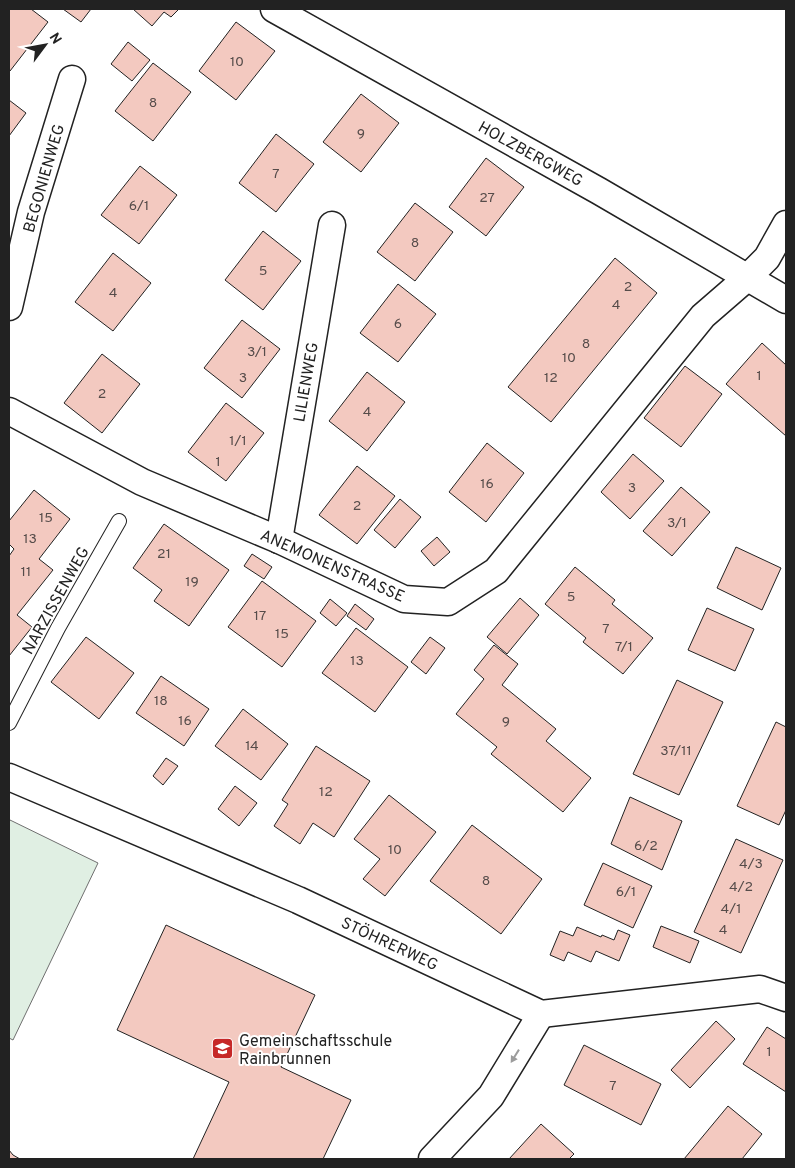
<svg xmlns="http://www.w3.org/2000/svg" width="795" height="1168" viewBox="0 0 795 1168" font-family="Overpass,sans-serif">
  <rect width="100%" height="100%" fill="#fff"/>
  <path fill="#e0efe3" stroke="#6f6f6f" d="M 10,820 L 98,863 L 13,1040 L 9,1038 L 9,823 Z"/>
  <g fill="#f3c9c0" stroke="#222">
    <path d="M 9,9 L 31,9 L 48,22 L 10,71 L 9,70 Z"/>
    <path d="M 63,9 L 91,9 L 81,22 Z"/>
    <path d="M 133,9 L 179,9 L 171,17 L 164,12 L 152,26 Z"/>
    <path d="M 236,22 L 275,51 L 236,100 L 199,71 Z"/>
    <path d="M 128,42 L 150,60 L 132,81 L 111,64 Z"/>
    <path d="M 153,63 L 191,92 L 153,141 L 115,111 Z"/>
    <path d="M 361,94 L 399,123 L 361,172 L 323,142 Z"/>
    <path d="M 9,100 L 26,113 L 9,136 Z"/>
    <path d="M 276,134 L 314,164 L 276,212 L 239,183 Z"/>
    <path d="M 486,158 L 524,187 L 486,236 L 449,207 Z"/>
    <path d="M 140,166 L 177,195 L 139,244 L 101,215 Z"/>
    <path d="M 415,203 L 453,232 L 415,281 L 377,252 Z"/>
    <path d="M 263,231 L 301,261 L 263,310 L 225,280 Z"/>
    <path d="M 113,253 L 151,283 L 113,331 L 75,302 Z"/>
    <path d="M 615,258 L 657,293 L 551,422 L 508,387 Z"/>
    <path d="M 398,284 L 436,314 L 398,362 L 360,333 Z"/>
    <path d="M 242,320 L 280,349 L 242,398 L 204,368 Z"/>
    <path d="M 762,343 L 786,365 L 786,436 L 726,384 Z"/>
    <path d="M 102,354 L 140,384 L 102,433 L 64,403 Z"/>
    <path d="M 685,366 L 722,394 L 681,447 L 644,418 Z"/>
    <path d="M 367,372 L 405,402 L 367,451 L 329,421 Z"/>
    <path d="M 226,403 L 264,433 L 226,481 L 188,452 Z"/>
    <path d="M 487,443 L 524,473 L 486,522 L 449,492 Z"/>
    <path d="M 633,454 L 664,481 L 630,519 L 601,492 Z"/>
    <path d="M 357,466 L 395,496 L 357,544 L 319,515 Z"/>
    <path d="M 681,487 L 710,512 L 672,556 L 643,531 Z"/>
    <path d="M 34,490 L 70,519 L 39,559 L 53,570 L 17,615 L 32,627 L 9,656 L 9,556 L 14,549 L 9,544 L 9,521 Z"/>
    <path d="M 400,499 L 421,517 L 395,548 L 374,530 Z"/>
    <path d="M 164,524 L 229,570 L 189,626 L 154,601 L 162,590 L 133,568 Z"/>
    <path d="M 437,537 L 450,552 L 434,566 L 421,551 Z"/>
    <path d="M 736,547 L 781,568 L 762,610 L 717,588 Z"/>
    <path d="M 252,554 L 272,567 L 264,579 L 244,566 Z"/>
    <path d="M 575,567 L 615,600 L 612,604 L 653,638 L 623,674 L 583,642 L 586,638 L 545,604 Z"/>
    <path d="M 262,581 L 316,621 L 282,667 L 228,627 Z"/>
    <path d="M 520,598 L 539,615 L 507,654 L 487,637 Z"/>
    <path d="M 330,599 L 347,613 L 336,626 L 320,613 Z"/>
    <path d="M 355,604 L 374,619 L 366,630 L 347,616 Z"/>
    <path d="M 707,608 L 754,629 L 735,671 L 688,650 Z"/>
    <path d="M 356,628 L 408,667 L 375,712 L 322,673 Z"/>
    <path d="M 86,637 L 134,673 L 99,719 L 51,682 Z"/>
    <path d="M 430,637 L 445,648 L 426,674 L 411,662 Z"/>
    <path d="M 494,645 L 518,664 L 502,685 L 556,729 L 546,741 L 591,778 L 563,812 L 491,754 L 497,747 L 456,714 L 484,679 L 474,670 Z"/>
    <path d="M 161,676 L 209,709 L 184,746 L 136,713 Z"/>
    <path d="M 677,680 L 723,702 L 679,795 L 633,774 Z"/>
    <path d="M 243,709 L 288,744 L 261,780 L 215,746 Z"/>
    <path d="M 776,722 L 786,727 L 786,810 L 779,825 L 737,806 Z"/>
    <path d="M 316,746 L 370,781 L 334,837 L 313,823 L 300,844 L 274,826 L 288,804 L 282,800 Z"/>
    <path d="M 166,758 L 178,766 L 163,785 L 153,776 Z"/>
    <path d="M 235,786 L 257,803 L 239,826 L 218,809 Z"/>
    <path d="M 389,795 L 436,832 L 385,896 L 363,879 L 380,859 L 354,839 Z"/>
    <path d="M 630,797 L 682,821 L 662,870 L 611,844 Z"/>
    <path d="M 472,825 L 542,879 L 501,934 L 430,881 Z"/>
    <path d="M 736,839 L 783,860 L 741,953 L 694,932 Z"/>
    <path d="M 603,863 L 652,886 L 633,928 L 584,905 Z"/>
    <path d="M 166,925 L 315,995 L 281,1067 L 351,1100 L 323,1159 L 193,1159 L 229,1082 L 117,1030 Z"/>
    <path d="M 661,926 L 699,941 L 690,963 L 653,947 Z"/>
    <path d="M 577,927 L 601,937 L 602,935 L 614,940 L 618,930 L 630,935 L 619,961 L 596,951 L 591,962 L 568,952 L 564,961 L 550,955 L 560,931 L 573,936 Z"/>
    <path d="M 716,1021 L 735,1039 L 690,1088 L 671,1070 Z"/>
    <path d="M 767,1027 L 786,1039 L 786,1092 L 743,1064 Z"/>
    <path d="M 584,1045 L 661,1084 L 641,1125 L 564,1085 Z"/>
    <path d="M 728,1106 L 762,1134 L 742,1159 L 684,1159 Z"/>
    <path d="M 541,1124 L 574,1154 L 569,1159 L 509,1159 Z"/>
    <path d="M 9,1150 L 13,1155 L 20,1159 L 9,1159 Z"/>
  </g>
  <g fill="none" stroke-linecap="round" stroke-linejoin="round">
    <defs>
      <path id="lane" d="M 9,723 L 58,628 L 119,521"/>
      <g id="street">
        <path d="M 274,9 L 599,191 L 786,300"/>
        <path d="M 9,307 L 31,212 L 72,79"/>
        <path d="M 9,411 L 142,482 L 279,540 L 404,599 L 448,602 L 496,571 L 703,316 L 748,277 L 767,258 L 786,224"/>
        <path d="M 279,540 L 332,225"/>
        <path d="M 9,777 L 298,900 L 541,1014 L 760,989 L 786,998"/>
        <path d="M 432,1159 L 491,1096 L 541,1014"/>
      </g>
    </defs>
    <use href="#lane" stroke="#222" stroke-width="16"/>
    <use href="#street" stroke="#222" stroke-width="29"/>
    <use href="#lane" stroke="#fff" stroke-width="14"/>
    <use href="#street" stroke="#fff" stroke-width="26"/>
  </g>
  <defs><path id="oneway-solid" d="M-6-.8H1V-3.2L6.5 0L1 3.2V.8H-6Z" transform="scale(1.25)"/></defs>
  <use fill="#9c9c9c" href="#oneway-solid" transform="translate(515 1056) rotate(122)"/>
  <defs>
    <symbol id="school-square" viewBox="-11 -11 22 22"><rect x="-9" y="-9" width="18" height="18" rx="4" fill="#c62828" stroke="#fff"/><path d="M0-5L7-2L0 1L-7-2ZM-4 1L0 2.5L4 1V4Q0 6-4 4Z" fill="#fff"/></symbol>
  </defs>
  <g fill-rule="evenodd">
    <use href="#school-square" x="210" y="1036" width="25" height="25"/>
  </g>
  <g text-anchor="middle" stroke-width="4" stroke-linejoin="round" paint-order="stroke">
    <g font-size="14" fill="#564c4a">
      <text x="237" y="66">10</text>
      <text x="153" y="107">8</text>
      <text x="361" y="138">9</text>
      <text x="276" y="178">7</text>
      <text x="487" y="202">27</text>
      <text x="139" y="210">6/1</text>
      <text x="415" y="247">8</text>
      <text x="263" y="275">5</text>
      <text x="628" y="291">2</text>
      <text x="113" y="297">4</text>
      <text x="616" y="309">4</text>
      <text x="398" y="328">6</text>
      <text x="586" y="348">8</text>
      <text x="257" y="356">3/1</text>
      <text x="569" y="362">10</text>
      <text x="759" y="380">1</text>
      <text x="243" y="382">3</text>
      <text x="551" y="382">12</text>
      <text x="102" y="398">2</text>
      <text x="367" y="416">4</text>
      <text x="238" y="445">1/1</text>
      <text x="218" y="466">1</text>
      <text x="487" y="488">16</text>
      <text x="632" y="492">3</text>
      <text x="357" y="510">2</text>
      <text x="46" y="522">15</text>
      <text x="677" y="527">3/1</text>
      <text x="30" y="543">13</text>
      <text x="164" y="558">21</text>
      <text x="26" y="576">11</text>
      <text x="192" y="586">19</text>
      <text x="571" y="601">5</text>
      <text x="260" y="620">17</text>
      <text x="606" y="633">7</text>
      <text x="282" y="638">15</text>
      <text x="624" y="651">7/1</text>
      <text x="357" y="665">13</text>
      <text x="161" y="705">18</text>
      <text x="185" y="725">16</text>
      <text x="506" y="726">9</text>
      <text x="252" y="750">14</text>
      <text x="676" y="755">37/11</text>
      <text x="326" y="796">12</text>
      <text x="646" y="850">6/2</text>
      <text x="395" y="854">10</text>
      <text x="751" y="868">4/3</text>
      <text x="486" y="885">8</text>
      <text x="741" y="891">4/2</text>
      <text x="626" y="896">6/1</text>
      <text x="731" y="913">4/1</text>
      <text x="723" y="934">4</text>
      <text x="769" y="1056">1</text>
      <text x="613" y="1090">7</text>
    </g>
    <g font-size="16" fill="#222" stroke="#fff">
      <text transform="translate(531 153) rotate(29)" y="6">HOLZBERGWEG</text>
      <text transform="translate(43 178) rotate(-74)" y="6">BEGONIENWEG</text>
      <text transform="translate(305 382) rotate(-80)" y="6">LILIENWEG</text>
      <text transform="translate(333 565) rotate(24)" y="6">ANEMONENSTRASSE</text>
      <text transform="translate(55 600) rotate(-61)" y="6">NARZISSENWEG</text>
      <text transform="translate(390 943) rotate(25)" y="6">STÖHRERWEG</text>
    </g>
    <g font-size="16" fill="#222" stroke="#fff" text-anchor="start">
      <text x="239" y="1046">Gemeinschaftsschule<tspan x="239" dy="18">Rainbrunnen</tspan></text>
    </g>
  </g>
  <rect width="795" height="1168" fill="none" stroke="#222222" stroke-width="20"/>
  <g transform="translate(45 45) rotate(58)" stroke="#ffffff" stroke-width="4" paint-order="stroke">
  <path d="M0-4L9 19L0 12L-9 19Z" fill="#222222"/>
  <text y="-8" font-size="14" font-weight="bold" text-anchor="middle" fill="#222222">N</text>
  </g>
</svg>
